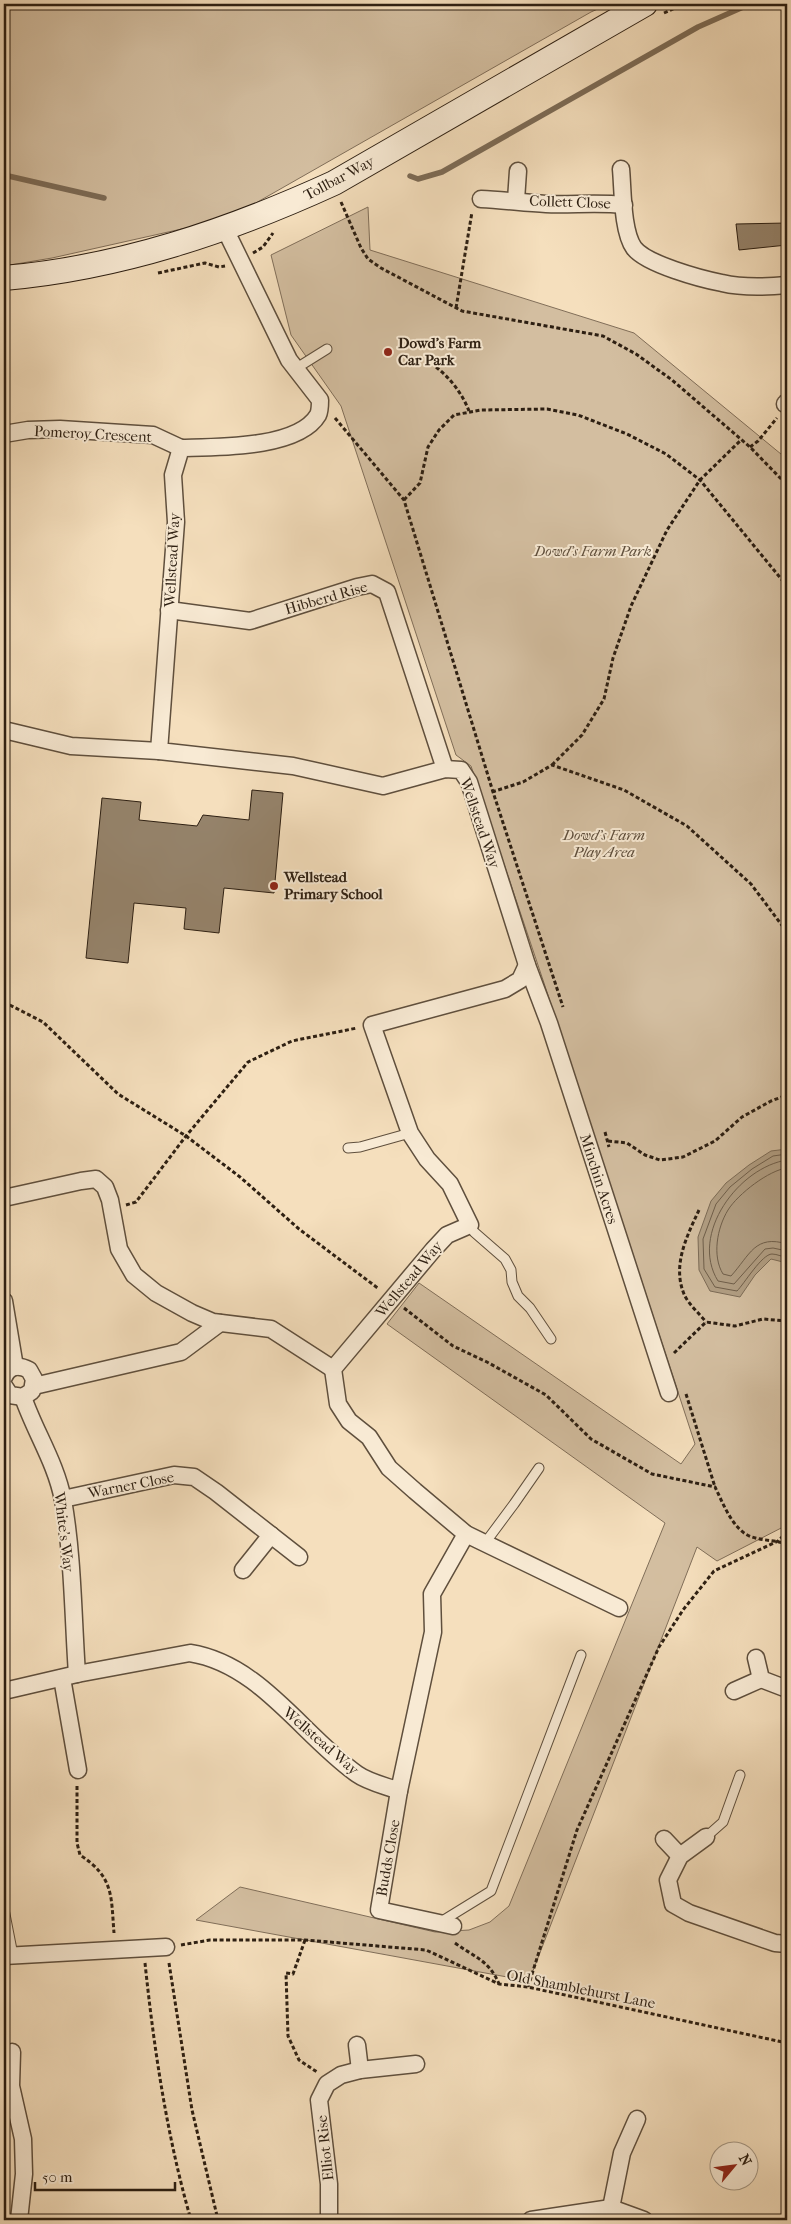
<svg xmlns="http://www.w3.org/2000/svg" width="791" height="2224" viewBox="0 0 791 2224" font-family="'IM FELL French Canon',serif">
  <rect width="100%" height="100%" fill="#f5dfbd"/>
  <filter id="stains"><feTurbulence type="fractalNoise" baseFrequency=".004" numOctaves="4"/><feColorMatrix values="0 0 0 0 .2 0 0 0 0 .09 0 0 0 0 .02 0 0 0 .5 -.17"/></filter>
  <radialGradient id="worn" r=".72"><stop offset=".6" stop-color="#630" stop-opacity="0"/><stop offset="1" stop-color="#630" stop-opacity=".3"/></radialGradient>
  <g fill="#d3bea0" stroke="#806e59">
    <path d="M 4,4 L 609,4 L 591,12 L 254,204 L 195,226 L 52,258 L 4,266 Z"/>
    <path d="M 368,207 L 370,250 L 634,333 L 787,459 L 787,1525 L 717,1561 L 697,1547 L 529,1981 L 196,1920 L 240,1887 L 435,1932 L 469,1930 L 490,1922 L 509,1906 L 665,1523 L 387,1324 L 419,1283 L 681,1464 L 695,1444 L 544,983 L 471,766 L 456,755 L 341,406 L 291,335 L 271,255 Z"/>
  </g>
  <path fill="#b19e83" stroke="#7c6b56" d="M 787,1149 L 787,1263 L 771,1259 L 755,1275 L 740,1297 L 710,1291 L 699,1270 L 698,1237 L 711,1201 L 726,1183 L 749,1165 L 771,1151 Z"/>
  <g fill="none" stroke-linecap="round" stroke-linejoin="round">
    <g stroke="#6f5e4a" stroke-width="1">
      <path d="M 787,1154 L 773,1156 L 752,1169 L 730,1187 L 716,1204 L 703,1239 L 704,1269 L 715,1287 L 737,1291 C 744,1284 762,1254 772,1254 C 777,1254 783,1257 787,1258"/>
      <path d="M 787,1160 C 739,1167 689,1234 718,1281 L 734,1284 L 765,1249 L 773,1248 L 787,1251"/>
      <path d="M 787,1168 C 769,1170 738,1194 728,1210 C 717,1228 712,1256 723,1274 L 731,1276 C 750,1255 755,1234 787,1244"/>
    </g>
    <g stroke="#7c6b56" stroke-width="5.5">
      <path d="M 4,175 L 104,198"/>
      <path d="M 410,176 L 418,179 L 442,172 L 698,27 L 750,4"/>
    </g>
  </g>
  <g fill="#95836b" stroke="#2d1f12">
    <path d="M 787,223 L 787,245 L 739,250 L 736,224 Z"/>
    <path d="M 252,790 L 283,793 L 274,893 L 224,888 L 219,933 L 184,929 L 186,908 L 134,903 L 128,963 L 86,958 L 102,798 L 141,802 L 139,820 L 197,826 L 203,815 L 249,820 Z"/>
  </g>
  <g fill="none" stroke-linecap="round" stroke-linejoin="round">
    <defs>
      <g id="lane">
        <path d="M 295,369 L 327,349"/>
        <path d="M 348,1148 L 360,1147 L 410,1133"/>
        <path d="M 470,1225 L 474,1232 L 505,1259 L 511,1270 L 512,1282 L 518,1296 L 530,1308 L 551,1339"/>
        <path d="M 485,1543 L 514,1504 L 539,1468"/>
        <path d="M 706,1837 L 723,1822 L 740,1775"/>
        <path d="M 4,1909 L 13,1955"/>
        <path d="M 439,1923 L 491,1891 L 581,1655"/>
      </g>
      <g id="street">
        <path d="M 621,169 C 623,190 622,231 634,248 C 646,264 701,279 722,283 C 743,288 766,287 787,285"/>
        <path d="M 481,199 C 503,200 525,203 546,204 C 573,205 598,202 624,205"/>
        <path d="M 516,200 L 518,171"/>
        <path d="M 225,229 L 289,360 L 320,400 C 320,405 320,411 318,415 C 298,449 215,447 181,448 L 173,475 L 176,522 L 159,751 L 293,766 L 383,786 L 445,769 L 461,770 L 469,782 L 527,965 L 549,1023 L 669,1393"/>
        <path d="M 785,404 L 787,402"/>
        <path d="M 4,434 L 28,430 L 60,429 L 153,435 L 181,448"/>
        <path d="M 169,610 L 250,621 L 357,587 L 372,584 L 387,592 L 445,769"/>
        <path d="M 4,730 L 71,746 L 159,751"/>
        <path d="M 527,965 L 520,980 L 505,989 L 372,1025 L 410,1133 L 427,1159 L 450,1184 L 470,1225 L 447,1235 L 433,1250 L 333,1369 L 338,1404 L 349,1421 L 369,1437 L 389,1468 L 415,1491 L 466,1534 L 619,1608"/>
        <path d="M 4,1198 L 81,1181 L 96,1179 L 105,1187 L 110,1200 L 119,1249 L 134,1275 L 156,1293 L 192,1313 L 213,1322 L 271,1329 L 333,1369"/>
        <path d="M 4,1301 L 15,1367"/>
        <path d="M 4,1377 C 9,1366 18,1364 29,1370 L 34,1379 L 32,1391 L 23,1397 L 10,1395 L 4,1386"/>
        <path d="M 34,1386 L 181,1352 L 220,1323"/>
        <path d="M 23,1397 C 35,1432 56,1463 63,1500 C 73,1556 73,1617 77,1674"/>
        <path d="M 63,1499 L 174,1475 L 194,1477 L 216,1492 L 299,1557"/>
        <path d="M 243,1570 L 271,1535"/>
        <path d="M 756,1658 L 761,1679 L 787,1689"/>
        <path d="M 62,1678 L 78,1770"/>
        <path d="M 4,1691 L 77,1674 L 190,1653 C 260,1664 302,1735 357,1774 C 368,1782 386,1786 399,1791 L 433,1632 L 432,1594 L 466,1534"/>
        <path d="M 734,1691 L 761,1679"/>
        <path d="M 399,1791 L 379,1910 L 453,1926"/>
        <path d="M 706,1837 L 680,1856 L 668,1880 L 673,1904 L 689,1913 L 775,1943 L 787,1944"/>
        <path d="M 664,1839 L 680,1856"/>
        <path d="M 4,1956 L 166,1947"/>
        <path d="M 357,2045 L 360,2070"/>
        <path d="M 12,2052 L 11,2086 L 23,2139 L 24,2174 L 19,2220"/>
        <path d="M 611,2208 L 622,2153 L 637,2119"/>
        <path d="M 329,2220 L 329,2184 L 319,2100 L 327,2084 L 341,2075 L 360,2070 L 416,2064"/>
        <path d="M 531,2220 L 611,2208 L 644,2220"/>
      </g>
      <path id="secondary" d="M 4,278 C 120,268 229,231 334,183 L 645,4"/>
    </defs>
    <use href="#lane" stroke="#5f4f3d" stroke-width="11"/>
    <use href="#street" stroke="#5f4f3d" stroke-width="19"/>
    <use href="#secondary" stroke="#2d1f12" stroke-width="26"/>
    <g stroke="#2d1f12" stroke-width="3" stroke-dasharray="4 2.5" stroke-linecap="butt">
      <path d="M 664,13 L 684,4"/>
      <path d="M 341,202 L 361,248 L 368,259 L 381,268 L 462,311 L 603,336 L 636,354 L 672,380 L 750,447 L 787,485"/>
      <path d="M 253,253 L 263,247 L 273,233"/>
      <path d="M 158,273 L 205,263 L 219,267 L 225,266"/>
      <path d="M 456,308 L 472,212"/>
      <path d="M 436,367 C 450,378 462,393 469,411"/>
      <path d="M 335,418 L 404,500 L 493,792 L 563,1007"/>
      <path d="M 750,447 L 758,441 L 777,418"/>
      <path d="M 404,500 L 420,483 L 428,447 L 439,430 L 454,415 L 481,410 L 547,409 L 578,415 L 627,434 L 666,454 L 700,480 L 787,586"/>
      <path d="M 552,765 L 582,735 L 604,699 L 613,658 L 631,606 L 667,530 L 700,480 L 741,440"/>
      <path d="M 492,792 L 523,782 L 552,765 L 624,790 L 687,826 L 751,884 L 787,932"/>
      <path d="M 4,1002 L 43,1022 L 118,1094 L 186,1136 L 240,1177 L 299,1229 L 379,1289"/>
      <path d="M 605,1132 L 609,1147"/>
      <path d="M 608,1141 L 627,1143 L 645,1155 L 660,1160 L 683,1157 L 715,1141 L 742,1117 L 771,1101 L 787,1095"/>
      <path d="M 126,1205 L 136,1202 L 186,1136 L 248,1062 L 292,1041 L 357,1028"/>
      <path d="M 699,1210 C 687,1236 672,1265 684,1294 C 688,1304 700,1314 706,1322"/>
      <path d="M 404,1308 L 453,1346 L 487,1362 L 546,1395 L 591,1439 L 652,1474 L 715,1487 C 723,1503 733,1531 752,1537 C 764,1541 776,1540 787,1544"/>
      <path d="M 674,1353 L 706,1322 L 735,1326 L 763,1319 L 787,1321"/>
      <path d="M 686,1394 L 715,1487"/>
      <path d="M 77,1786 L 77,1843 L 80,1855 C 114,1877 111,1896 114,1933"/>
      <path d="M 305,1940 L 293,1974 L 286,1973 L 288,2036 L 299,2060 L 317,2072"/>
      <path d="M 455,1943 C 474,1957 489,1960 499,1984"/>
      <path d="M 181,1945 L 210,1940 L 305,1940 L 426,1950 L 499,1984 L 528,1987 L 787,2043"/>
      <path d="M 145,1963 C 154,2049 167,2137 191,2220"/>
      <path d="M 169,1963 L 192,2110 L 218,2220"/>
      <path d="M 528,1987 L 577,1830 L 659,1647 L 683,1610 L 714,1571 L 778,1541 L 787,1532"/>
    </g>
    <use href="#lane" stroke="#f8ead4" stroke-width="9"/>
    <use href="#street" stroke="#f8ead4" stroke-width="16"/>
    <use href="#secondary" stroke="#f8ead4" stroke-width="24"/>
  </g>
  <g fill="#8f2418" stroke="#f8ead4" stroke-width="2">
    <circle cx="388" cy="352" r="5"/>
    <circle cx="274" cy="886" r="5"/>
  </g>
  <g text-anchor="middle" stroke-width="4" stroke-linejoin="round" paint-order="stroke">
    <g font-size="15" fill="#2d1f12" stroke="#f8ead4">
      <text transform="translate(339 178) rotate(-28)" y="5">Tollbar Way</text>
      <text transform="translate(570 202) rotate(2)" y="5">Collett Close</text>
      <text transform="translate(93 434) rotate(3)" y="5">Pomeroy Crescent</text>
      <text transform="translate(172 560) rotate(-87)" y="5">Wellstead Way</text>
      <text transform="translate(326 598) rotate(-16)" y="5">Hibberd Rise</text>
      <text transform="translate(480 823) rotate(71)" y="5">Wellstead Way</text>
      <text transform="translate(599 1179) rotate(72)" y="5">Minchin Acres</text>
      <text transform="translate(409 1279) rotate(-50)" y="5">Wellstead Way</text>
      <text transform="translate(131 1485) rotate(-11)" y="5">Warner Close</text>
      <text transform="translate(64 1532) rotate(83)" y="5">White's Way</text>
      <text transform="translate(321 1741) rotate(41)" y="5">Wellstead Way</text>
      <text transform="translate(388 1858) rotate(-80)" y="5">Budds Close</text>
      <text transform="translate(581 1989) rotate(11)" y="5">Old Shamblehurst Lane</text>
      <text transform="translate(325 2148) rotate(-96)" y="5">Elliot Rise</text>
    </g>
    <g font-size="15" font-weight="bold" fill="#2d1f12" stroke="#f8ead4" text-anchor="start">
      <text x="398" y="348">Dowd's Farm<tspan x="398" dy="17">Car Park</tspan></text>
      <text x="284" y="882">Wellstead<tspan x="284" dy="17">Primary School</tspan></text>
    </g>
    <g font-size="15" font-style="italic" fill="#5f4f3d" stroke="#f8ead4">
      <text x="593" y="556">Dowd's Farm Park</text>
      <text x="604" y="840">Dowd's Farm<tspan x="604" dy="17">Play Area</tspan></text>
    </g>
  </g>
  <rect width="791" height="2224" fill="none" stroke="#f5dfbd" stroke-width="20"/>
  <rect x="5" y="5" width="781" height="2214" fill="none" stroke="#2d1f12" stroke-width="2.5"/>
  <rect x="10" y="10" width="771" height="2204" fill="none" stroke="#2d1f12"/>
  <g transform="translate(734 2166) rotate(61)"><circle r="24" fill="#f8ead4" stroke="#a79986"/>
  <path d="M0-4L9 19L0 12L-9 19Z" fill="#8f2418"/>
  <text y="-8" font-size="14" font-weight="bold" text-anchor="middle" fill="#2d1f12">N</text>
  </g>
  <path d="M35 2182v8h140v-8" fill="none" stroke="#2d1f12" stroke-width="2.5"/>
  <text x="42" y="2182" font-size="15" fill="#2d1f12" stroke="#f8ead4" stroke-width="4" paint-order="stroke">50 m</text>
  <rect width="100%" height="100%" filter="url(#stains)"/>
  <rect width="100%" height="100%" fill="url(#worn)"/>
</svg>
